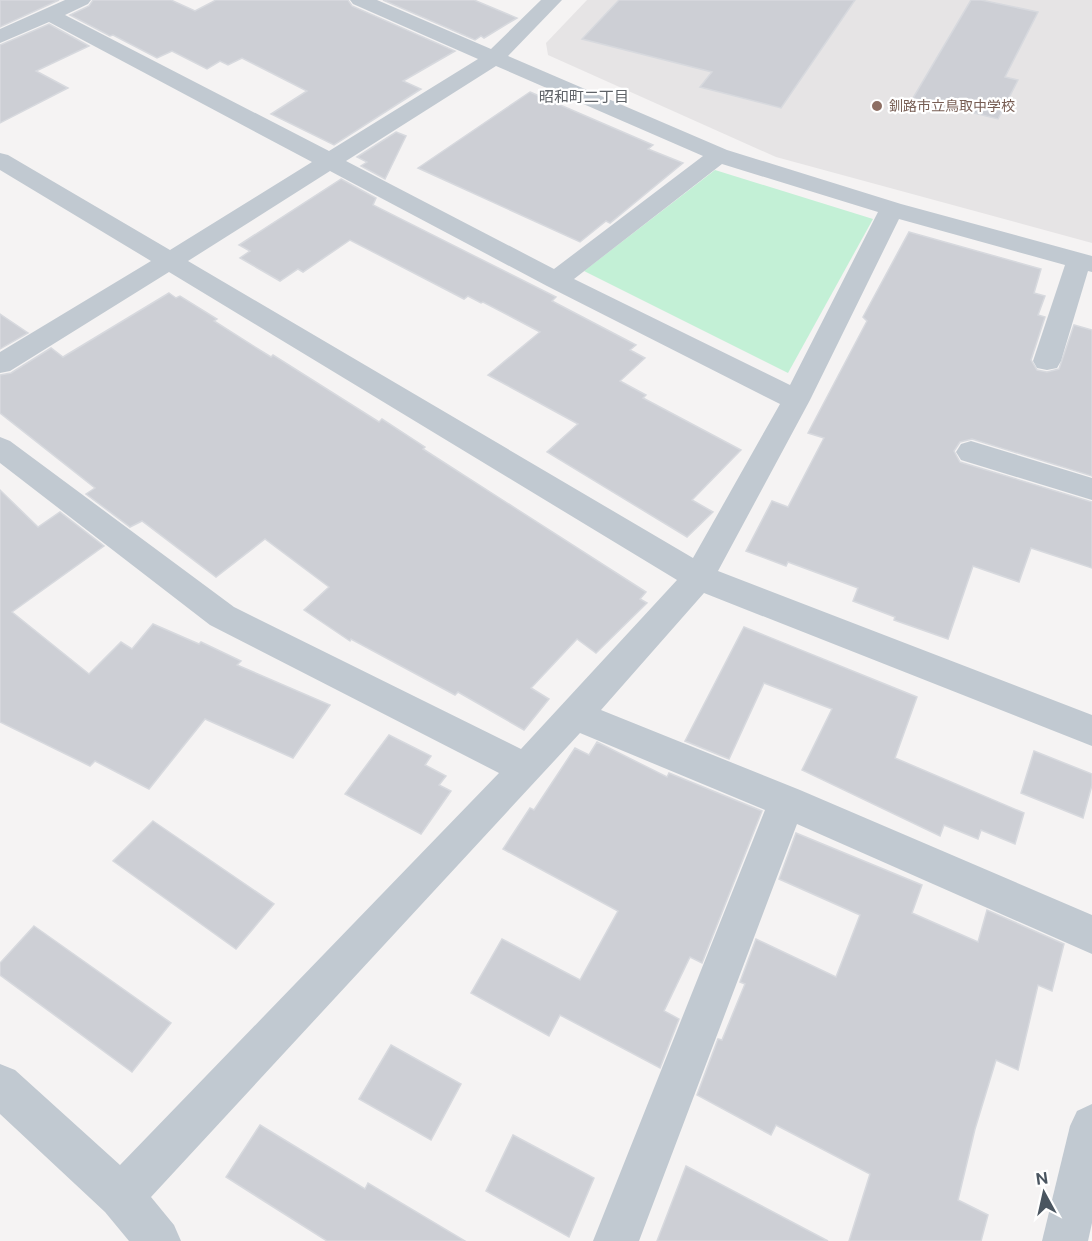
<svg xmlns="http://www.w3.org/2000/svg" width="1092" height="1241" viewBox="0 0 1092 1241" font-family="'Public Sans','Noto Sans JP',sans-serif">
  <rect width="100%" height="100%" fill="#f5f3f3"/>
  <path fill="#e6e4e5" d="M 587,0 L 1092,0 L 1092,243 L 776,157 L 548,55 L 546,43 Z"/>
  <path fill="#c3f0d6" d="M 715,170 L 873,219 L 788,373 L 584,271 Z"/>
  <g fill="#cdcfd5" stroke="#d7d9de" stroke-width="1.5">
    <path d="M 0,0 L 59,0 L 0,27 Z"/>
    <path d="M 93,0 L 171,0 L 195,11 L 216,0 L 348,0 L 352,6 L 455,51 L 403,81 L 421,89 L 334,145 L 271,114 L 307,91 L 242,58 L 228,65 L 220,61 L 207,69 L 172,51 L 157,58 L 113,35 L 110,36 L 70,15 L 89,6 Z"/>
    <path d="M 383,0 L 474,0 L 517,18 L 484,38 L 481,36 L 475,40 Z"/>
    <path d="M 619,0 L 855,0 L 781,108 L 700,87 L 712,72 L 582,39 Z"/>
    <path d="M 971,0 L 981,0 L 1038,12 L 1005,77 L 1018,80 L 998,119 L 913,98 Z"/>
    <path d="M 49,24 L 89,46 L 36,71 L 68,88 L 0,123 L 0,45 Z"/>
    <path d="M 530,92 L 653,145 L 648,149 L 683,163 L 610,223 L 606,221 L 580,242 L 418,168 Z"/>
    <path d="M 396,132 L 406,136 L 385,179 L 361,166 L 367,162 L 357,157 Z"/>
    <path d="M 341,179 L 376,198 L 373,205 L 556,297 L 552,301 L 636,345 L 630,350 L 645,358 L 620,381 L 646,395 L 643,398 L 741,450 L 692,500 L 713,512 L 687,537 L 547,452 L 578,424 L 488,375 L 540,332 L 483,302 L 481,303 L 468,296 L 464,299 L 350,240 L 303,272 L 298,269 L 280,281 L 240,258 L 250,251 L 239,245 Z"/>
    <path d="M 909,232 L 1041,269 L 1034,293 L 1045,296 L 1038,315 L 1045,317 L 1031,360 L 1037,370 L 1047,372 L 1059,369 L 1074,325 L 1092,330 L 1092,476 L 972,439 L 960,442 L 954,451 L 960,462 L 1092,502 L 1092,568 L 1031,548 L 1019,582 L 973,566 L 948,639 L 894,620 L 895,617 L 853,601 L 858,588 L 788,562 L 786,566 L 746,551 L 772,501 L 788,507 L 824,438 L 808,433 L 867,321 L 863,317 Z"/>
    <path d="M 169,293 L 176,298 L 180,296 L 217,319 L 214,321 L 271,357 L 273,355 L 379,422 L 382,419 L 425,447 L 423,449 L 646,592 L 640,599 L 647,603 L 596,653 L 577,639 L 531,688 L 549,699 L 524,730 L 458,692 L 455,695 L 351,639 L 350,641 L 304,610 L 329,587 L 265,539 L 216,577 L 142,521 L 130,527 L 86,494 L 95,488 L 0,413 L 0,375 L 11,373 L 51,348 L 63,357 Z"/>
    <path d="M 0,314 L 28,333 L 0,349 Z"/>
    <path d="M 0,490 L 38,527 L 60,512 L 104,546 L 12,612 L 89,674 L 121,642 L 132,649 L 153,624 L 199,644 L 201,642 L 241,661 L 237,665 L 330,705 L 293,758 L 205,719 L 149,789 L 95,761 L 90,766 L 0,722 Z"/>
    <path d="M 744,627 L 917,697 L 895,758 L 1024,813 L 1015,844 L 981,830 L 978,839 L 944,825 L 940,836 L 802,770 L 832,709 L 764,683 L 729,759 L 685,741 Z"/>
    <path d="M 389,735 L 431,756 L 425,765 L 446,776 L 439,785 L 451,791 L 421,834 L 345,794 Z"/>
    <path d="M 597,742 L 667,777 L 669,773 L 762,811 L 702,963 L 690,957 L 664,1011 L 679,1019 L 660,1068 L 560,1015 L 549,1036 L 471,993 L 502,939 L 580,980 L 618,911 L 503,849 L 530,808 L 534,810 L 575,748 L 589,755 Z"/>
    <path d="M 1034,751 L 1092,774 L 1092,785 L 1083,818 L 1021,793 Z"/>
    <path d="M 153,821 L 274,904 L 236,949 L 113,861 Z"/>
    <path d="M 796,833 L 922,885 L 912,913 L 978,942 L 987,910 L 1064,944 L 1052,991 L 1038,985 L 1018,1070 L 996,1060 L 975,1129 L 958,1200 L 988,1215 L 981,1241 L 849,1241 L 870,1174 L 776,1125 L 771,1135 L 697,1095 L 718,1039 L 722,1040 L 745,984 L 740,982 L 756,939 L 836,977 L 860,915 L 779,879 Z"/>
    <path d="M 34,926 L 171,1023 L 132,1072 L 0,975 L 0,963 Z"/>
    <path d="M 391,1045 L 461,1084 L 431,1140 L 359,1099 Z"/>
    <path d="M 260,1125 L 365,1189 L 368,1183 L 465,1241 L 327,1241 L 226,1177 Z"/>
    <path d="M 513,1135 L 594,1178 L 569,1237 L 486,1191 Z"/>
    <path d="M 686,1166 L 828,1241 L 657,1241 Z"/>
  </g>
  <g fill="none" stroke-linecap="round" stroke-linejoin="round">
    <g fill="#c1c9d1" fill-rule="evenodd">
      <path d="M 65,0 L 91,0 L 88,4 L 65,15 L 329,151 L 478,59 L 353,4 L 350,0 L 377,0 L 491,49 L 541,0 L 562,0 L 508,56 L 727,150 L 901,204 L 1092,256 L 1092,272 L 1088,271 L 1061,361 L 1057,368 L 1047,370 L 1037,368 L 1033,361 L 1065,265 L 899,219 L 810,400 L 718,571 L 1092,715 L 1092,746 L 704,593 L 601,710 L 800,790 L 1092,915 L 1092,954 L 797,824 L 639,1241 L 593,1241 L 765,810 L 580,733 L 151,1197 L 174,1225 L 181,1241 L 129,1241 L 105,1212 L 0,1114 L 0,1064 L 15,1070 L 120,1165 L 499,773 L 210,625 L 0,463 L 0,437 L 10,441 L 234,607 L 521,749 L 677,580 L 169,272 L 10,371 L 0,373 L 0,352 L 151,261 L 0,170 L 0,153 L 8,155 L 170,250 L 312,162 L 49,22 L 0,43 L 0,29 ZM 496,66 L 703,156 L 554,269 L 346,161 ZM 722,164 L 878,212 L 790,385 L 574,279 ZM 330,171 L 547,286 L 780,404 L 693,558 L 188,261 Z"/>
      <path d="M 971,441 L 1092,478 L 1092,500 L 961,460 L 956,452 L 961,444 Z"/>
      <path d="M 1092,1104 L 1092,1223 L 1088,1241 L 1042,1241 L 1070,1126 L 1077,1111 Z"/>
    </g>
  </g>
  <circle fill="#8d6e63" stroke="#fff" stroke-width="2" cx="877" cy="106" r="6"/>
  <g text-anchor="middle" stroke-width="4.5" stroke-linejoin="round" paint-order="stroke">
    <g font-size="14" fill="#785e54" stroke="#fff" text-anchor="start">
      <text x="889" y="111">釧路市立鳥取中学校</text>
    </g>
    <g font-size="15" fill="#5f6368" stroke="#fff">
      <text x="584" y="102">昭和町二丁目</text>
    </g>
  </g>
  <g transform="translate(1044 1193) rotate(352)" stroke="#ffffff" stroke-width="4.5" paint-order="stroke">
  <path d="M0-4.5L10 22L0 15L-10 22Z" fill="#4a5560"/>
  <text y="-9" font-size="16" font-weight="bold" text-anchor="middle" fill="#4a5560">N</text>
  </g>
</svg>
